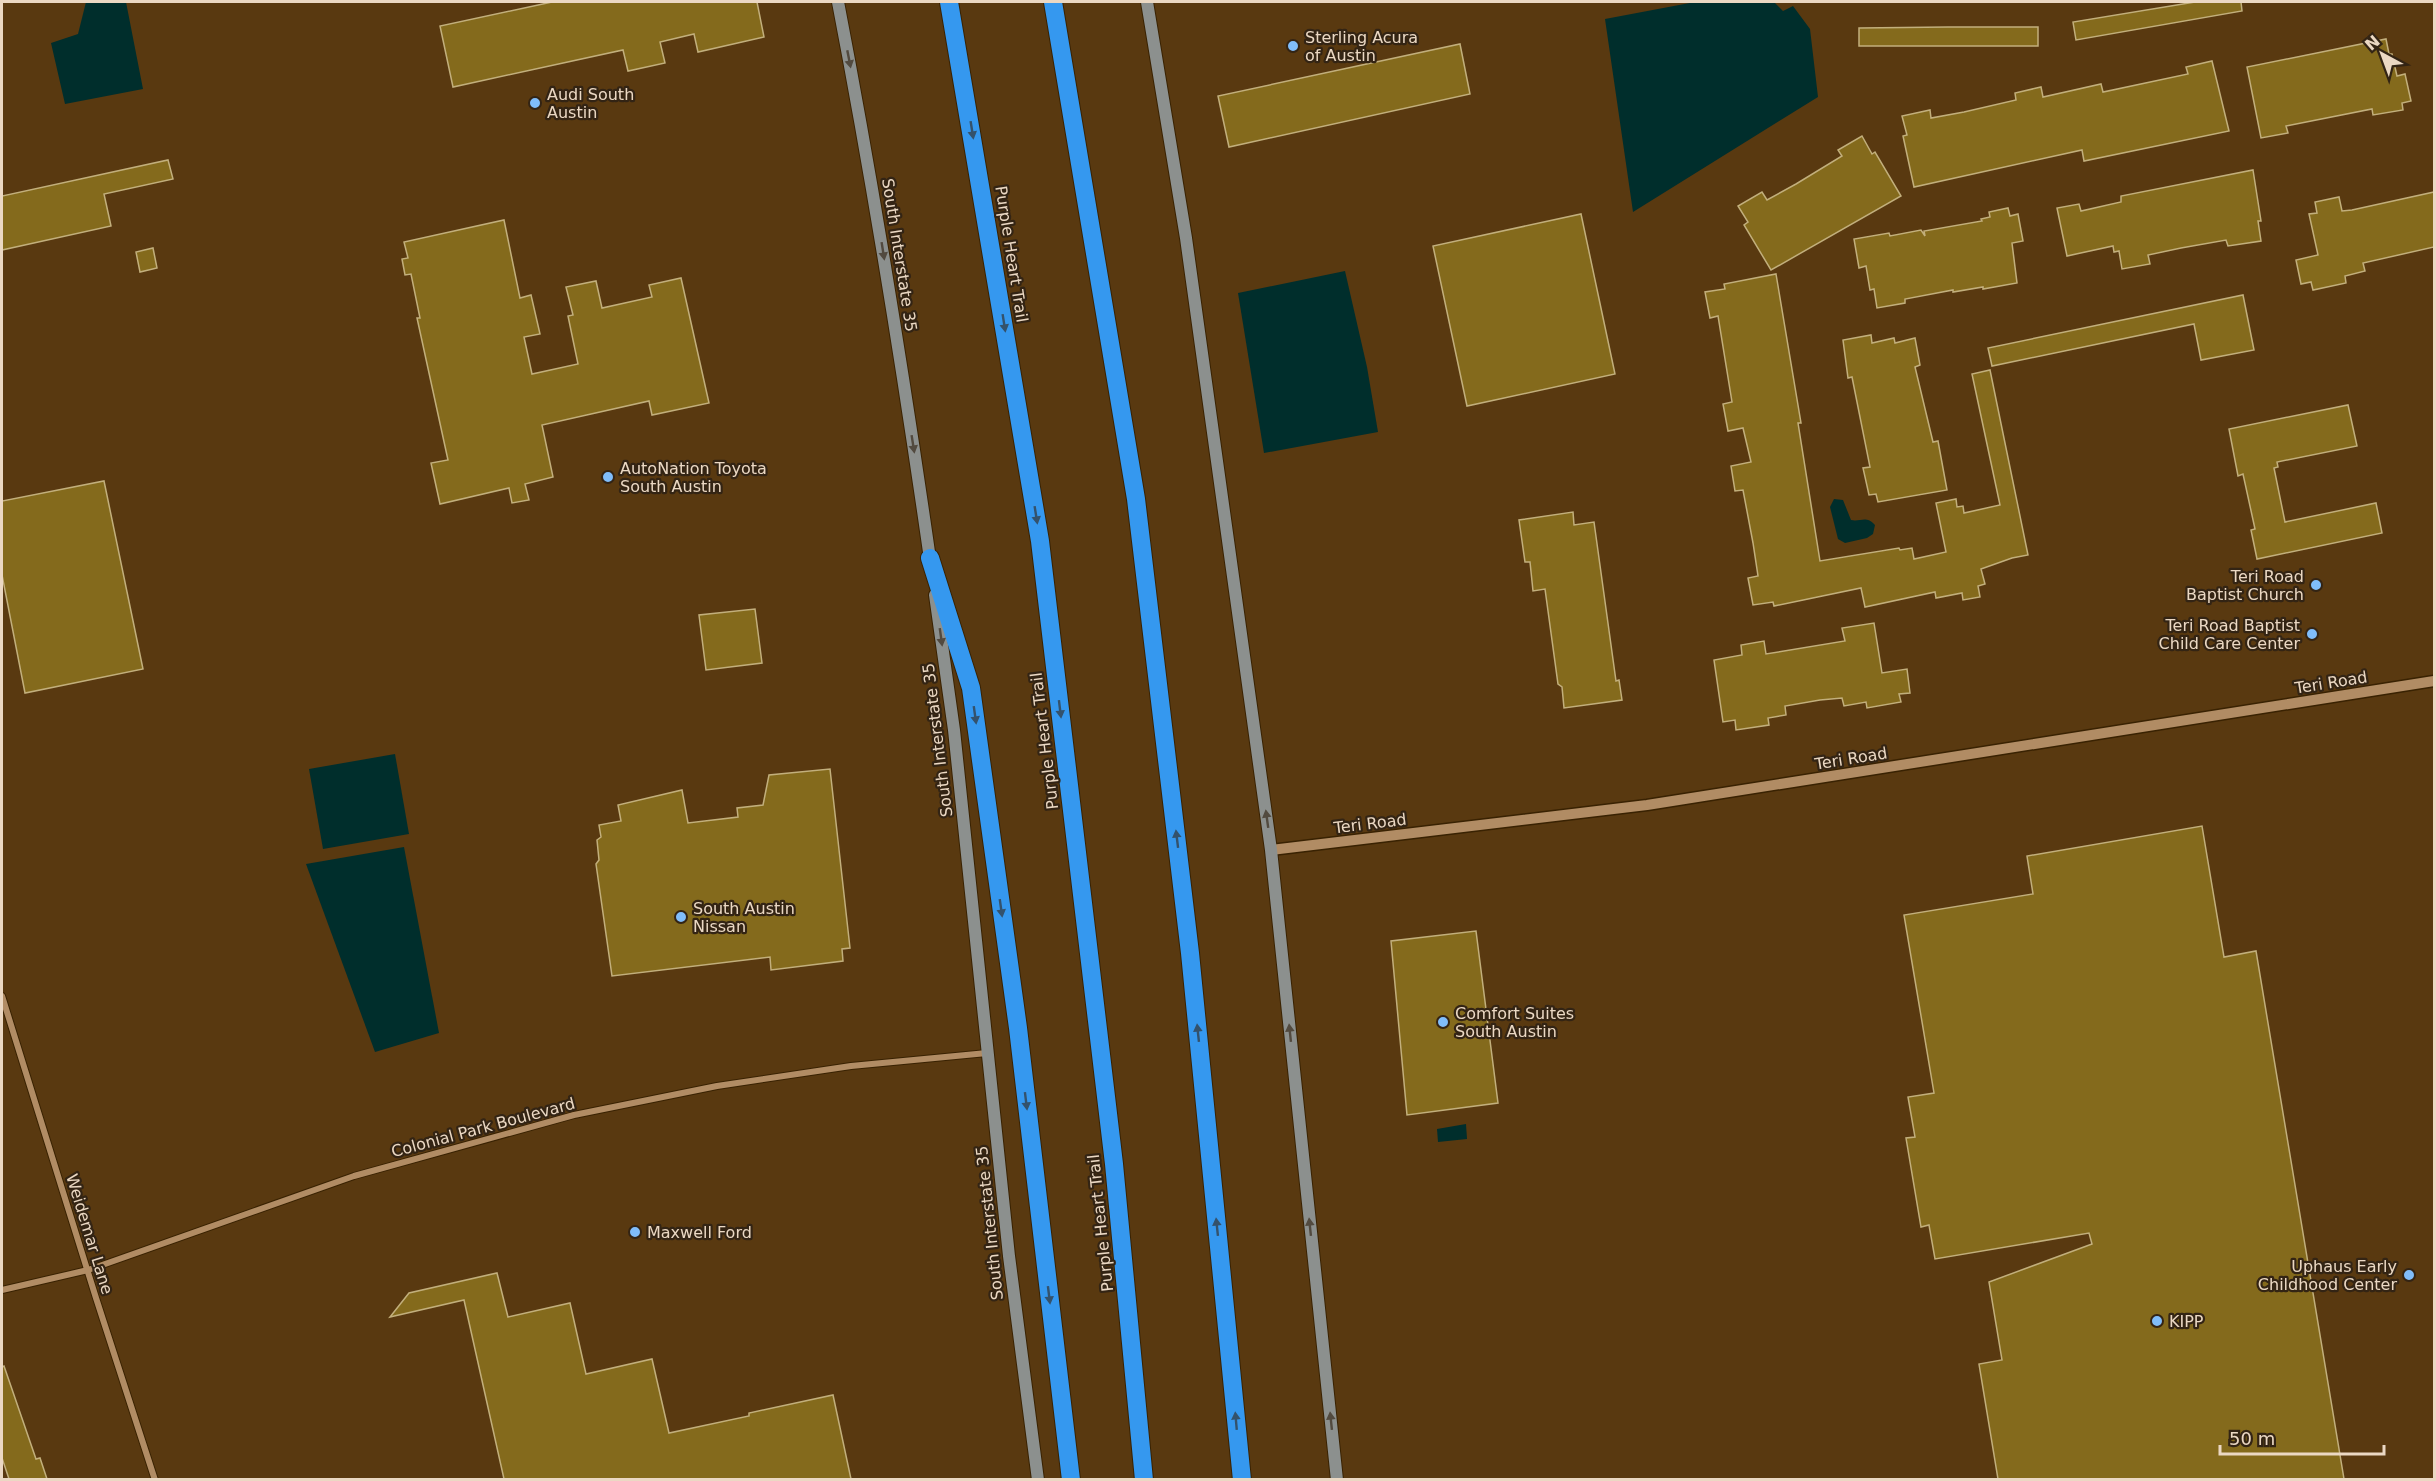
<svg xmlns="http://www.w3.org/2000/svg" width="2436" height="1481" viewBox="0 0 2436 1481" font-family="'DejaVu Sans',sans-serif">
  <rect width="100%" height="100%" fill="#593910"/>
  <g fill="#002e2c">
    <path d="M 86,2 L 126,2 L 143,89 L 65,104 L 51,43 L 78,34 Z"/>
    <path d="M 1695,2 L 1774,2 L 1783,11 L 1793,6 L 1810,29 L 1818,97 L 1633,212 L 1605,19 Z"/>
    <path d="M 1345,271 L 1367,367 L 1378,432 L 1264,453 L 1238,293 Z"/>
    <path d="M 1834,499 L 1843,500 L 1851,520 C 1861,522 1866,515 1875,525 L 1873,534 L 1867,538 L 1845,543 L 1838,539 L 1830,507 Z"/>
    <path d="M 395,754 L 409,834 L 323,849 L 309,769 Z"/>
    <path d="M 404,847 L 439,1033 L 375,1052 L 306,864 Z"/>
    <path d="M 1466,1124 L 1467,1139 L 1438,1142 L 1437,1129 Z"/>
  </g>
  <g fill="#846a1c" stroke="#c2af7c" stroke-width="1.5">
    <path d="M 552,2 L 757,2 L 764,37 L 698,52 L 694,34 L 660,42 L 665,63 L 628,71 L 623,50 L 453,87 L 440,26 Z"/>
    <path d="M 2195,2 L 2241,2 L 2242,11 L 2076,40 L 2073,22 Z"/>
    <path d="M 1948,27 L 2038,27 L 2038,46 L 1859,46 L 1859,28 Z"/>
    <path d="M 2386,39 L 2389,54 L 2392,54 L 2397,76 L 2405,74 L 2411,101 L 2402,103 L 2403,110 L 2373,115 L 2372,109 L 2286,126 L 2288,133 L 2261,138 L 2247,67 Z"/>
    <path d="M 1460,44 L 1470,94 L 1229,147 L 1218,96 Z"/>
    <path d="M 2212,61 L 2229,131 L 2084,161 L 2082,150 L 1914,187 L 1903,136 L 1907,135 L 1902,116 L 1930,110 L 1931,118 L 1964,112 L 2016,100 L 2015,93 L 2041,87 L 2043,97 L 2101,84 L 2103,92 L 2188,74 L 2186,67 Z"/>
    <path d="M 1862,136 L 1872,154 L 1875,152 L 1901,196 L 1771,270 L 1744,225 L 1748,222 L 1738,206 L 1762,192 L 1767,200 L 1796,184 L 1842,156 L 1838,150 Z"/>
    <path d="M 168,160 L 173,179 L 104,194 L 111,226 L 2,250 L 2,196 Z"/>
    <path d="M 2253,170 L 2261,221 L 2258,221 L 2261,241 L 2228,246 L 2226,240 L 2181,248 L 2148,255 L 2150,264 L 2122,269 L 2119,251 L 2114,252 L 2113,246 L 2067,256 L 2057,208 L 2079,204 L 2081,211 L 2121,202 L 2121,196 Z"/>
    <path d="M 2434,192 L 2434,247 L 2363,263 L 2365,271 L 2345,276 L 2346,283 L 2313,290 L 2311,282 L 2301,284 L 2296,260 L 2318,255 L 2309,214 L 2317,213 L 2315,202 L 2339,197 L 2342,211 L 2352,210 Z"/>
    <path d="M 2008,208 L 2010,216 L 2018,214 L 2023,241 L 2012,243 L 2017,283 L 1983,289 L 1983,287 L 1953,292 L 1953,290 L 1905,299 L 1905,303 L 1877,308 L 1874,289 L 1870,290 L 1866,266 L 1859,268 L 1854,239 L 1889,233 L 1890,236 L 1921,230 L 1925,236 L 1924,231 L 1982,221 L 1981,219 L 1990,217 L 1989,212 Z"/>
    <path d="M 1581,214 L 1615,374 L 1467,406 L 1433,246 Z"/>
    <path d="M 504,220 L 520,298 L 531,295 L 540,334 L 524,337 L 532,374 L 578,364 L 568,316 L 573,315 L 566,287 L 596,281 L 602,308 L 652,297 L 649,285 L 681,278 L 709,403 L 652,415 L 649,401 L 542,425 L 553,477 L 525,484 L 529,500 L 512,503 L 509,488 L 440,504 L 431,463 L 448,460 L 417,318 L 420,318 L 411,274 L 405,275 L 402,259 L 408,258 L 404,242 Z"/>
    <path d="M 153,248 L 157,268 L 140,272 L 136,252 Z"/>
    <path d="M 1776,274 L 1801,423 L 1798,423 L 1820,561 L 1899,548 L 1900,550 L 1912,548 L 1914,559 L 1946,552 L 1936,503 L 1956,499 L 1957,507 L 1963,506 L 1964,513 L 2000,505 L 1972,374 L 1990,370 L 2028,555 L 2012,558 L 1981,569 L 1985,584 L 1978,586 L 1980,597 L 1963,600 L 1962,593 L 1936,598 L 1935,592 L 1865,607 L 1861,588 L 1774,606 L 1773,602 L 1753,605 L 1748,578 L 1758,576 L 1753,543 L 1743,490 L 1735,491 L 1731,466 L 1751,462 L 1743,428 L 1728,431 L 1723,404 L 1732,402 L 1718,316 L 1710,318 L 1705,292 L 1725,289 L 1724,284 Z"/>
    <path d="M 2243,295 L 2254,350 L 2201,360 L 2194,324 L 1992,366 L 1988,348 Z"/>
    <path d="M 1871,335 L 1872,343 L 1894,338 L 1895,343 L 1915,338 L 1920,365 L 1915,367 L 1933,442 L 1938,441 L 1947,490 L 1878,502 L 1876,494 L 1869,495 L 1863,468 L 1870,467 L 1852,377 L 1848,378 L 1843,340 Z"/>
    <path d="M 2348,405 L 2357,446 L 2277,462 L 2278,467 L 2274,468 L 2285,522 L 2376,503 L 2382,533 L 2257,559 L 2251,530 L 2255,529 L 2243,474 L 2238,476 L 2229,429 Z"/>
    <path d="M 104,481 L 143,669 L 25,693 L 2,575 L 2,501 Z"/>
    <path d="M 1573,512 L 1574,525 L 1594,522 L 1616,681 L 1619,680 L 1622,700 L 1564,708 L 1562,687 L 1558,684 L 1545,589 L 1533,591 L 1530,562 L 1525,562 L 1519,520 Z"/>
    <path d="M 755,609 L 762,663 L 706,670 L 699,615 Z"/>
    <path d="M 1874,623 L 1882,673 L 1907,669 L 1910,693 L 1899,694 L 1901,702 L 1867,708 L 1866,702 L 1844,706 L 1842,698 L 1820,700 L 1785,706 L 1786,715 L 1768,718 L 1769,725 L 1736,730 L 1735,720 L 1723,722 L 1714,660 L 1742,655 L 1741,645 L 1764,641 L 1766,654 L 1845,641 L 1842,628 Z"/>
    <path d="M 830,769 L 850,948 L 842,949 L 843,961 L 771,970 L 770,957 L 612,976 L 596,864 L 599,860 L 597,840 L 601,837 L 599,825 L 621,821 L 618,805 L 682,790 L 688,823 L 738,817 L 737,808 L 763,805 L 769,775 Z"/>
    <path d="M 2202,826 L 2224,957 L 2256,951 L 2344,1479 L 1998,1479 L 1979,1364 L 2002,1360 L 1989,1282 L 2092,1244 L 2089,1233 L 1935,1259 L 1929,1225 L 1921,1227 L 1906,1138 L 1915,1137 L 1908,1097 L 1934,1093 L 1904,915 L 2033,894 L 2027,856 Z"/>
    <path d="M 1476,931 L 1498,1103 L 1407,1115 L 1391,941 Z"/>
    <path d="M 497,1273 L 508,1317 L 570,1303 L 586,1374 L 652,1359 L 669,1433 L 749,1416 L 749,1413 L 833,1395 L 851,1479 L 504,1479 L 464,1300 L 390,1317 L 409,1293 Z"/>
    <path d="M 4,1366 L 36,1459 L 40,1458 L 47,1479 L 9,1479 L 2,1458 L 2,1367 Z"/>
  </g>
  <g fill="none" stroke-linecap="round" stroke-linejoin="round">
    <defs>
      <g id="minor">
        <path d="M 2,996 L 96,1298 L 155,1480"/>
        <path d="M 2,1290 L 88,1270 L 354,1176 L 574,1115 L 717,1086 L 851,1066 L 987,1053"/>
      </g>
      <path id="tertiary" d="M 1271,850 L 1647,805 L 2434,681"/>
      <g id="secondary">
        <path d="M 838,2 C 874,189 904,377 931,566"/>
        <path d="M 1147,2 L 1186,238 L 1271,850 L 1337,1480"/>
        <path d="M 935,595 L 954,730 L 1009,1256 L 1038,1480"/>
      </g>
      <g id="motorway">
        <path d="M 949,2 L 1040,541 L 1114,1164 L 1144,1480"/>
        <path d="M 1053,2 L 1136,499 L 1190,953 L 1242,1480"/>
        <path d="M 930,558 L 971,688 L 1018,1028 L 1071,1480"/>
      </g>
    </defs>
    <use href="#minor" stroke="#392202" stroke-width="8"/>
    <use href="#tertiary" stroke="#392202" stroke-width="13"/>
    <use href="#secondary" stroke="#392202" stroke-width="14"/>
    <use href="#motorway" stroke="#392202" stroke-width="20"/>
    <use href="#minor" stroke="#b18c64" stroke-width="6"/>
    <use href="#tertiary" stroke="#b18c64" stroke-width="10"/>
    <use href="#secondary" stroke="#8c908e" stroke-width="12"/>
    <use href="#motorway" stroke="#3598ef" stroke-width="18"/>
  </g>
  <defs><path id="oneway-solid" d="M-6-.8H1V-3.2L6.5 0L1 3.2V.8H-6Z" transform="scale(1.5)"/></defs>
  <g fill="#524a3f">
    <use href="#oneway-solid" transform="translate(849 59) rotate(79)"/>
    <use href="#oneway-solid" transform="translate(883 251) rotate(81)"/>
    <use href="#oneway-solid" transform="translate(913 444) rotate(81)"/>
    <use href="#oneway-solid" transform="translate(941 637) rotate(82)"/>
    <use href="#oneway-solid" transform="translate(1267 819) rotate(-98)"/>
    <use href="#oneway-solid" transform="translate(1290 1033) rotate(-96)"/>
    <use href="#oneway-solid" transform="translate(1310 1227) rotate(-96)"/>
    <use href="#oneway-solid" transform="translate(1331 1421) rotate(-96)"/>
  </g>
  <g fill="#34526c">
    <use href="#oneway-solid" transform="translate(972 130) rotate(81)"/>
    <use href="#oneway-solid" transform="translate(1004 323) rotate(81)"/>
    <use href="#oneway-solid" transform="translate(1036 515) rotate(81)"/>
    <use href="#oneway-solid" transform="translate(1060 709) rotate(83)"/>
    <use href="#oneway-solid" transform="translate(975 715) rotate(82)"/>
    <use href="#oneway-solid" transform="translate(1177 839) rotate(-97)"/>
    <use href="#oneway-solid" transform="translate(1001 908) rotate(82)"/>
    <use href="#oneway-solid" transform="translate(1198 1033) rotate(-96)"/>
    <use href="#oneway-solid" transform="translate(1026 1101) rotate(83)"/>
    <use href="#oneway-solid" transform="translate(1217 1227) rotate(-96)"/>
    <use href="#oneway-solid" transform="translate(1049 1295) rotate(83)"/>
    <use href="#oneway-solid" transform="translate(1236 1421) rotate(-95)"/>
  </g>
  <g fill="#80bdfa" stroke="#332414" stroke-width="2">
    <circle cx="1293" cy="46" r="6"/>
    <circle cx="535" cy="103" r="6"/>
    <circle cx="608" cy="477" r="6"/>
    <circle cx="2316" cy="585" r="6"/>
    <circle cx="2312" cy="634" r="6"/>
    <circle cx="681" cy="917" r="6"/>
    <circle cx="1443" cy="1022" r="6"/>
    <circle cx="635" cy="1232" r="6"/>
    <circle cx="2409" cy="1275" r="6"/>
    <circle cx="2157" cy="1321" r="6"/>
  </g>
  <g text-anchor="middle" stroke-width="4.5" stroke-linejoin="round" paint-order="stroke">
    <g font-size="16" fill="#ebd8c3" stroke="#332414" text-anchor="start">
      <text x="1305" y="43">Sterling Acura<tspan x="1305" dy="18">of Austin</tspan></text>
      <text x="547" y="100">Audi South<tspan x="547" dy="18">Austin</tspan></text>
      <text x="620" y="474">AutoNation Toyota<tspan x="620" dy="18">South Austin</tspan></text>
      <text x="2304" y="582" text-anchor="end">Teri Road<tspan x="2304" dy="18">Baptist Church</tspan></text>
      <text x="2300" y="631" text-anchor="end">Teri Road Baptist<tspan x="2300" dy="18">Child Care Center</tspan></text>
      <text x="693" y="914">South Austin<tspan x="693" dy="18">Nissan</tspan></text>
      <text x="1455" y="1019">Comfort Suites<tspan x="1455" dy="18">South Austin</tspan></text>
      <text x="647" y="1238">Maxwell Ford</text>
      <text x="2397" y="1272" text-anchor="end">Uphaus Early<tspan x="2397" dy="18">Childhood Center</tspan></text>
      <text x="2169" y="1327">KIPP</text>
    </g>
    <g font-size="16" fill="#ebd8c3" stroke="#332414">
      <text transform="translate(1012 254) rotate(81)" y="6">Purple Heart Trail</text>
      <text transform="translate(900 255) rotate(81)" y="6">South Interstate 35</text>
      <text transform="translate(2331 682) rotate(-9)" y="6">Teri Road</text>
      <text transform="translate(937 740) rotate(-97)" y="6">South Interstate 35</text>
      <text transform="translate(1044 741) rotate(-97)" y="6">Purple Heart Trail</text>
      <text transform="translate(1851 758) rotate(-9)" y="6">Teri Road</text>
      <text transform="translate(1370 823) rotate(-7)" y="6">Teri Road</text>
      <text transform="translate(483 1127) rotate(-15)" y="6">Colonial Park Boulevard</text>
      <text transform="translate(989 1223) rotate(-96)" y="6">South Interstate 35</text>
      <text transform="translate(1100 1223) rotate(-96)" y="6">Purple Heart Trail</text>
      <text transform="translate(90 1234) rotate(73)" y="6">Weidemar Lane</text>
    </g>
  </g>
  <rect width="2436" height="1481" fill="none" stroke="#ebd8c3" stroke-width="6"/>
  <g transform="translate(2382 54) rotate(319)" stroke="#332414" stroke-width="4.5" paint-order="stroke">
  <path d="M0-4.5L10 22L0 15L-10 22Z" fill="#ebd8c3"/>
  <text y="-9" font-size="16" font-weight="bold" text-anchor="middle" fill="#ebd8c3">N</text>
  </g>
  <path d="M2220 1445v9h164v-9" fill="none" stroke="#ebd8c3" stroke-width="3"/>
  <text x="2229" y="1445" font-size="18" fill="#ebd8c3" stroke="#332414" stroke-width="4.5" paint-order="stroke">50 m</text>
</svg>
